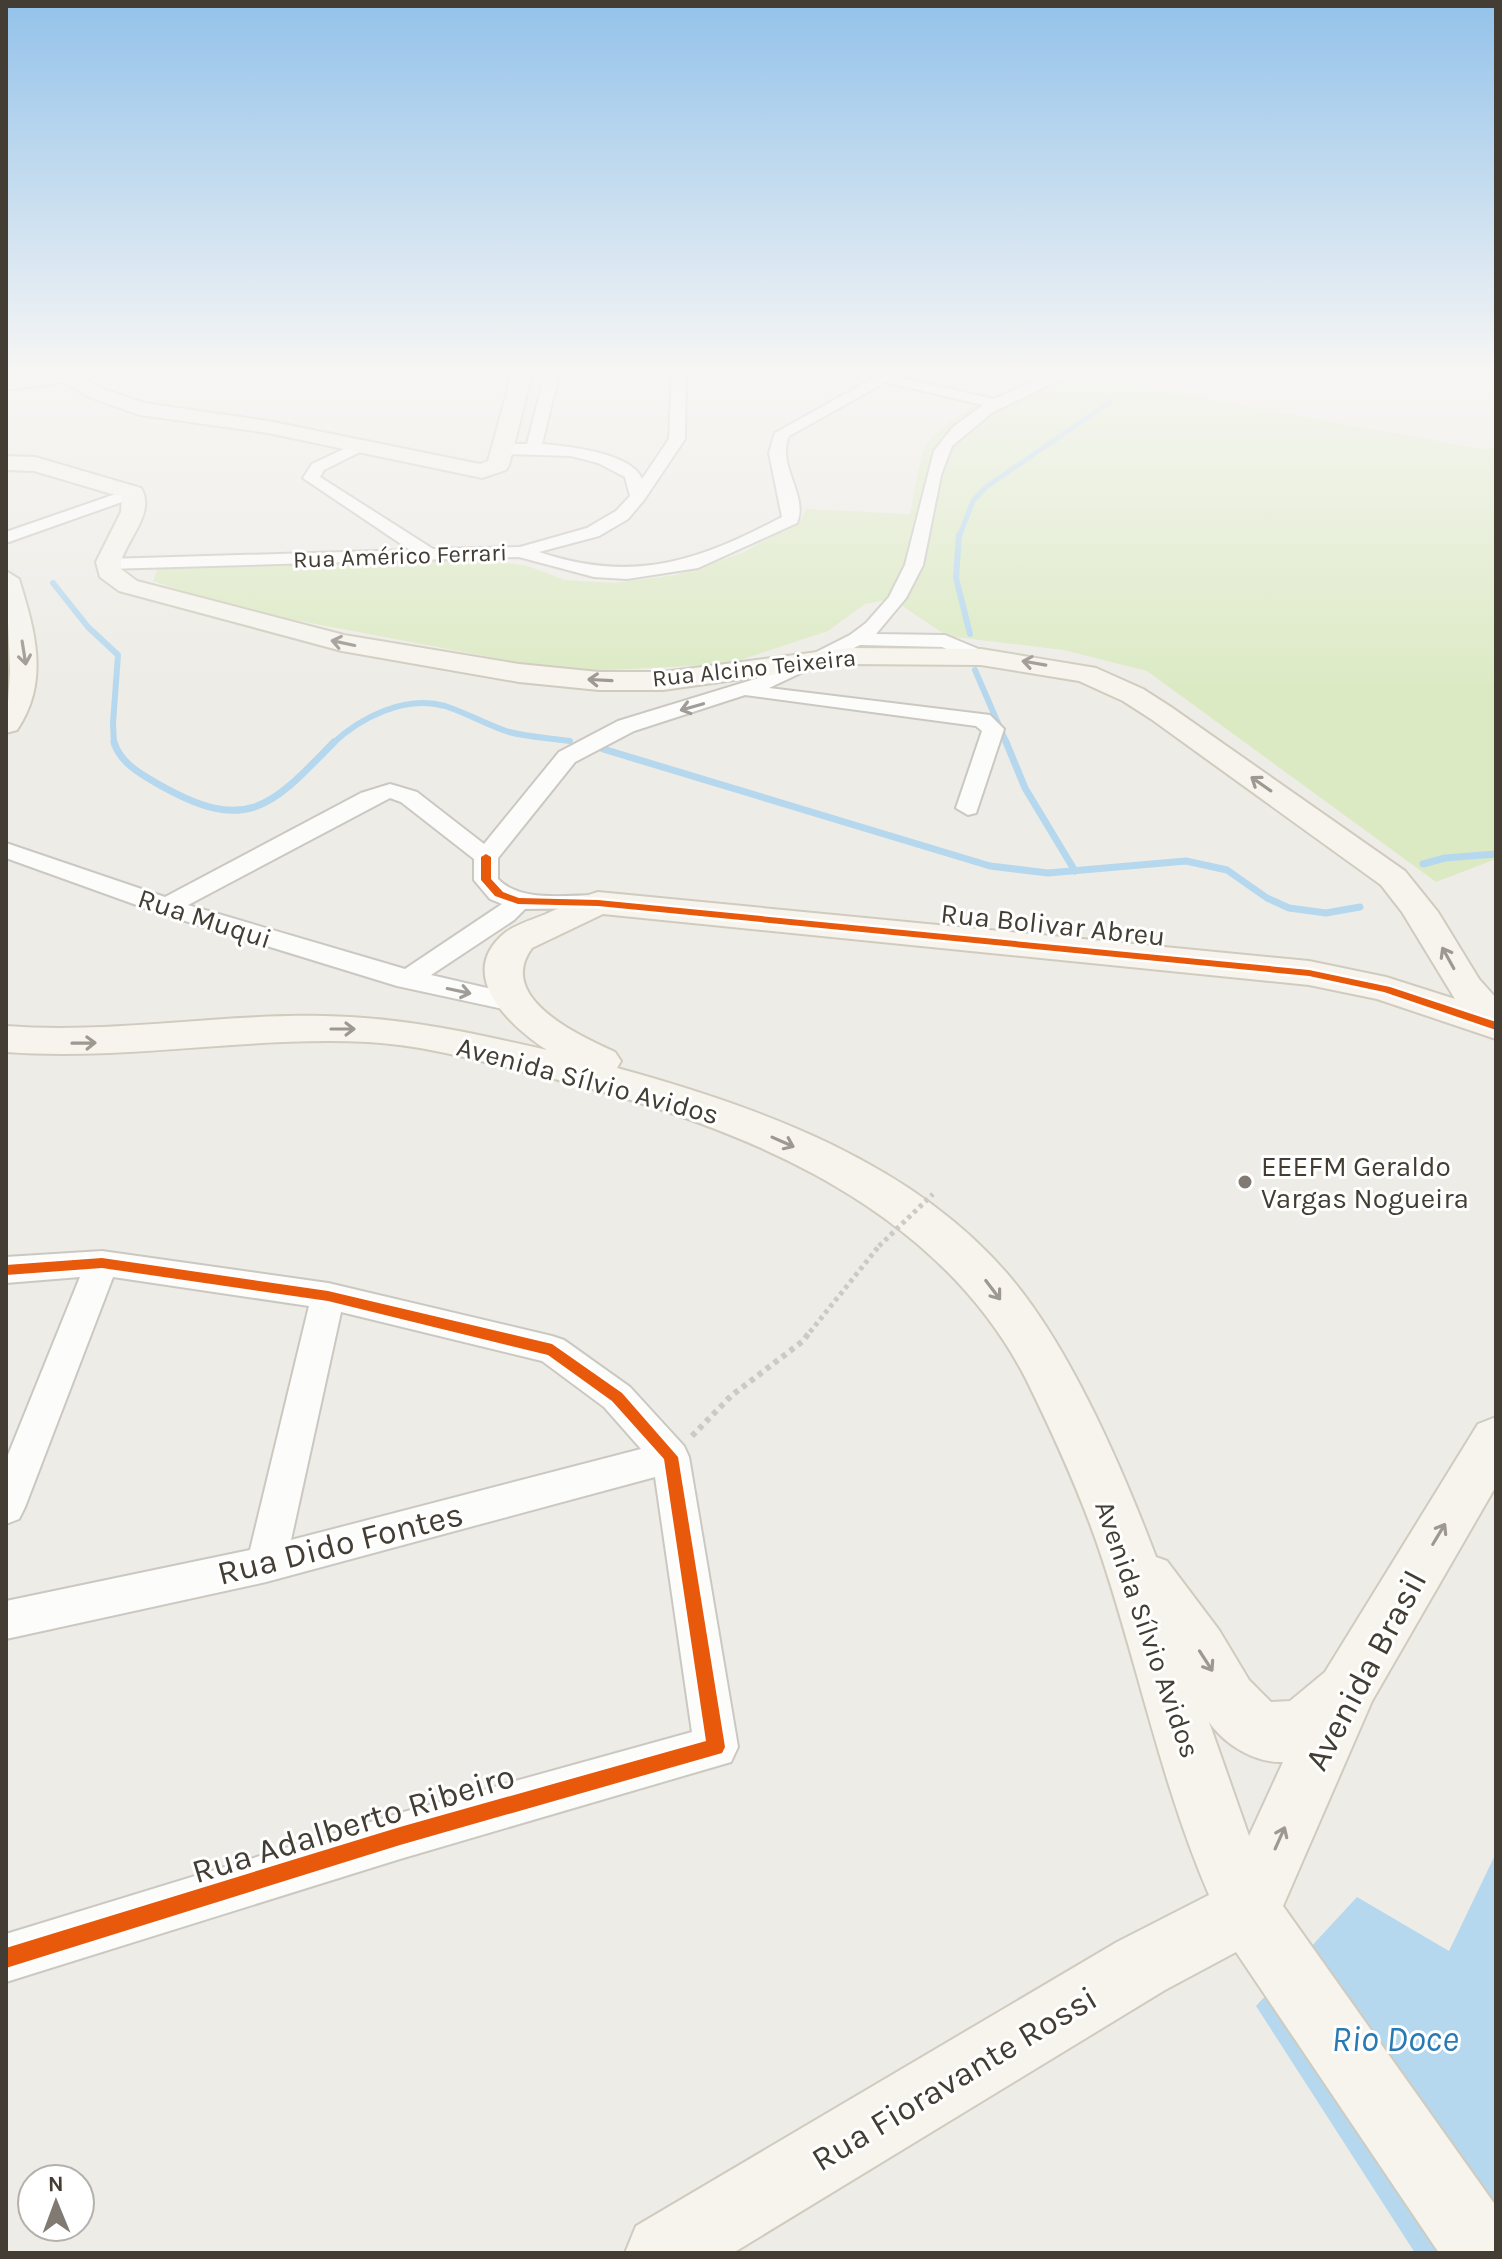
<svg xmlns="http://www.w3.org/2000/svg" width="1502" height="2259" viewBox="0 0 1502 2259" font-family="Karla,sans-serif">
  <rect width="100%" height="100%" fill="#eeece6"/>
  <g fill="#dceac4">
    <path d="M 380,370 L 509,370 L 508,378 L 391,375 Z"/>
    <path d="M 1049,370 L 1105,370 L 1090,378 L 1488,450 L 1496,445 L 1496,859 L 1436,882 L 1147,671 L 1064,650 L 947,636 L 892,599 L 865,604 L 828,631 L 728,664 L 569,672 L 231,608 L 153,581 L 158,568 L 470,557 L 528,566 L 565,580 L 614,583 L 676,575 L 742,553 L 801,520 L 806,509 L 910,514 C 914,497 919,455 928,442 C 945,416 1020,383 1049,370 Z"/>
  </g>
  <path fill="#b5d8ee" d="M 1496,1853 L 1496,2253 L 1415,2253 L 1256,2006 L 1357,1897 L 1449,1951 Z"/>
  <g fill="none" stroke-linecap="round" stroke-linejoin="round">
    <path stroke="#b5d8ee" stroke-width="5" d="M 959,537 L 973,501 L 986,487 L 1110,402"/>
    <g stroke="#b5d8ee" stroke-width="6">
      <path d="M 959,535 L 956,578 L 970,634"/>
      <path d="M 53,583 L 88,627 L 118,655 L 113,723 L 114,744"/>
      <path d="M 975,670 L 1007,744"/>
      <path d="M 332,744 C 361,717 405,695 445,706 C 467,713 487,725 509,732 C 528,737 550,738 570,741"/>
    </g>
    <g stroke="#b5d8ee" stroke-width="7">
      <path d="M 114,742 C 120,763 141,774 158,784 C 247,835 271,807 334,742"/>
      <path d="M 1006,742 L 1025,788 L 1075,871"/>
      <path d="M 603,749 L 990,866 L 1048,873 L 1186,861 L 1227,870 L 1267,898 L 1289,908 L 1326,913 L 1360,907"/>
      <path d="M 1423,864 L 1445,858 L 1496,854"/>
    </g>
    <defs>
      <g id="street">
        <path d="M 74,370 L 100,370 L 69,380 L 62,376 Z"/>
        <path d="M 546,370 L 560,370 L 542,444 C 567,446 632,453 642,479 L 669,439 L 672,370 L 686,370 L 685,439 L 644,500 L 628,519 L 599,536 L 539,552 C 633,584 699,561 782,517 L 769,453 L 775,433 L 872,379 L 872,373 L 906,370 L 897,377 L 994,399 L 1060,370 L 1080,370 L 993,412 L 952,446 L 941,475 L 923,565 L 906,598 L 876,634 L 945,635 L 988,653 L 991,657 L 988,661 L 974,661 L 942,647 L 860,645 L 769,688 L 990,715 L 1004,729 L 976,813 L 968,815 L 956,808 L 982,731 L 976,726 L 745,695 L 634,731 L 575,762 L 498,858 L 498,879 C 521,903 566,895 598,895 L 607,898 L 611,903 L 607,908 L 525,909 L 514,920 L 431,975 L 522,996 L 526,1002 L 522,1008 L 512,1011 L 397,986 L 156,912 L 6,858 L 6,843 L 165,897 L 361,793 L 390,784 L 417,792 L 484,844 L 559,752 L 618,721 L 775,673 L 850,635 L 866,623 L 889,597 L 905,565 L 934,451 L 953,427 L 983,405 L 886,382 L 789,436 C 776,466 809,495 797,523 L 698,568 L 627,579 L 594,577 L 519,557 L 107,569 L 98,564 L 107,559 L 410,550 L 303,478 L 312,464 L 363,440 L 371,445 L 368,448 L 324,470 L 320,477 L 433,549 L 520,547 L 587,528 L 616,511 L 630,496 L 625,477 L 598,463 L 571,456 L 504,454 L 496,449 L 504,444 L 527,444 ZM 390,798 L 401,802 L 474,859 L 474,880 L 490,899 L 502,904 L 405,969 L 188,905 Z"/>
        <path d="M 133,488 L 141,493 L 139,496 L 6,543 L 6,532 Z"/>
        <path d="M 102,1251 L 328,1283 L 552,1336 L 564,1340 L 630,1387 L 684,1446 L 689,1457 L 738,1747 L 731,1762 L 400,1859 L 6,1982 L 6,1934 L 400,1813 L 692,1732 L 655,1477 L 266,1582 L 6,1639 L 6,1601 L 250,1550 L 309,1306 L 113,1277 L 25,1507 L 19,1519 L 6,1524 L 6,1460 L 80,1277 L 6,1283 L 6,1257 ZM 341,1312 L 542,1361 L 604,1407 L 641,1449 L 291,1540 Z"/>
      </g>
      <g id="secondary">
        <path d="M 70,370 L 103,389 L 144,403 L 268,421 L 480,464 L 488,461 L 513,370 L 533,370 L 509,465 L 506,470 L 482,478 L 268,433 L 140,415 L 89,397 L 65,382 L 6,390 L 6,378 Z"/>
        <path d="M 6,456 L 35,457 L 141,488 C 156,512 127,539 121,562 L 121,569 L 137,581 L 344,635 L 519,664 L 599,672 L 663,672 L 848,648 L 981,649 L 1096,668 L 1143,689 L 1171,707 L 1405,871 L 1438,912 L 1479,979 L 1496,998 L 1496,1039 L 1377,999 L 1309,985 L 603,914 L 532,948 C 495,998 580,1036 615,1052 L 621,1061 L 617,1068 C 760,1107 919,1164 1015,1283 C 1074,1356 1123,1470 1156,1557 L 1167,1561 L 1219,1630 L 1249,1680 L 1271,1702 L 1290,1701 L 1325,1672 L 1478,1424 L 1496,1417 L 1496,1486 L 1372,1701 L 1283,1906 L 1496,2206 L 1496,2253 L 1439,2253 L 1236,1952 L 1165,1990 L 733,2253 L 625,2253 L 636,2226 L 1117,1942 L 1209,1895 C 1162,1786 1139,1670 1102,1558 C 1082,1497 1054,1436 1026,1379 C 932,1196 722,1119 534,1074 C 480,1061 424,1045 368,1042 C 247,1036 127,1061 6,1052 L 6,1026 C 113,1034 217,1014 324,1016 C 400,1017 473,1033 547,1050 C 511,1027 453,974 506,932 C 517,924 534,919 546,914 C 563,906 580,897 598,892 L 1309,961 L 1386,977 L 1455,999 L 1402,912 L 1381,885 L 1151,719 L 1123,701 L 1079,681 L 981,665 L 848,664 L 663,690 L 599,690 L 519,682 L 342,651 L 119,591 L 100,577 L 96,562 L 121,512 L 122,497 L 34,471 L 6,470 ZM 1209,1722 C 1225,1745 1255,1763 1283,1762 L 1249,1836 Z"/>
        <path d="M 6,571 L 19,579 C 35,631 50,682 17,730 L 6,733 L 10,671 Z"/>
      </g>
    </defs>
    <use href="#street" stroke="#cbc8c2" stroke-width="4"/>
    <use href="#secondary" stroke="#d0cbbe" stroke-width="4"/>
    <path stroke="#cdcac6" stroke-width="5" stroke-dasharray="4 4" stroke-linecap="butt" d="M 810,1332 L 879,1246"/>
    <path stroke="#cdcac6" stroke-width="6" stroke-dasharray="5 5" stroke-linecap="butt" d="M 692,1436 L 731,1396 L 803,1341 L 811,1330"/>
    <use href="#street" fill="#fcfcfb" fill-rule="evenodd"/>
    <use href="#secondary" fill="#f6f4ed" fill-rule="evenodd"/>
    <path stroke="#cdcac6" stroke-width="5" stroke-dasharray="4 4" stroke-linecap="butt" d="M 879,1246 L 933,1194"/>
    <defs>
      <g id="cycleway">
        <path d="M 486,854 L 491,857 L 491,879 L 503,892 L 519,898 L 598,900 L 1309,970 L 1390,987 L 1496,1022 L 1496,1030 L 1384,992 L 1309,976 L 598,906 L 518,904 L 495,896 L 481,880 L 481,857 Z"/>
        <path d="M 102,1258 L 328,1291 L 552,1344 L 622,1393 L 678,1457 L 725,1747 L 722,1753 L 400,1845 L 6,1968 L 6,1948 L 400,1827 L 706,1741 L 664,1459 L 612,1401 L 548,1355 L 328,1301 L 102,1268 L 6,1275 L 6,1265 Z"/>
      </g>
    </defs>
    <use href="#cycleway" stroke="#fff" stroke-width="5"/>
    <use href="#cycleway" fill="#e8590c" fill-rule="evenodd"/>
  </g>
  <defs><path id="oneway-shaft" d="M-6 0H5M1.5-3L5.5 0L1.5 3" fill="none" stroke-width="1.6" stroke-linecap="round" stroke-linejoin="round" transform="scale(2)"/></defs>
  <g stroke="#9d9890">
    <use href="#oneway-shaft" transform="translate(343 643) rotate(-168)"/>
    <use href="#oneway-shaft" transform="translate(24 653) rotate(81)"/>
    <use href="#oneway-shaft" transform="translate(1034 663) rotate(-170)"/>
    <use href="#oneway-shaft" transform="translate(600 680) rotate(-177)"/>
    <use href="#oneway-shaft" transform="translate(1261 784) rotate(-145)"/>
    <use href="#oneway-shaft" transform="translate(1448 958) rotate(-119)"/>
    <use href="#oneway-shaft" transform="translate(343 1029)"/>
    <use href="#oneway-shaft" transform="translate(84 1043) rotate(-1)"/>
    <use href="#oneway-shaft" transform="translate(783 1142) rotate(24)"/>
    <use href="#oneway-shaft" transform="translate(993 1290) rotate(53)"/>
    <use href="#oneway-shaft" transform="translate(1439 1534) rotate(-59)"/>
    <use href="#oneway-shaft" transform="translate(1206 1661) rotate(57)"/>
    <use href="#oneway-shaft" transform="translate(1280 1838) rotate(-66)"/>
  </g>
  <g stroke="#a09c97">
    <use href="#oneway-shaft" transform="translate(692 707) rotate(164)"/>
    <use href="#oneway-shaft" transform="translate(459 991) rotate(12)"/>
  </g>
  <linearGradient id="sky" x2="0" y2="1"><stop stop-color="#93c2ea"/><stop offset="0.54" stop-color="#f7f6f4"/><stop offset="1" stop-color="#f7f6f4" stop-opacity="0"/></linearGradient>
  <rect width="1502" height="687" fill="url(#sky)"/>
  <circle fill="#807a72" stroke="#fff" stroke-width="3" cx="1245" cy="1182" r="8"/>
  <g text-anchor="middle" stroke-width="6" stroke-linejoin="round" paint-order="stroke">
    <g font-size="24" fill="#443d33" stroke="#fff">
      <text transform="translate(400 556) rotate(-2)" y="8">Rua Américo Ferrari</text>
      <text transform="translate(754 668) rotate(-6)" y="8">Rua Alcino Teixeira</text>
    </g>
    <g font-size="28" fill="#443d33" stroke="#fff">
      <text transform="translate(205 918) rotate(18)" y="10">Rua Muqui</text>
      <text transform="translate(1053 924) rotate(6)" y="10">Rua Bolivar Abreu</text>
      <text transform="translate(588 1080) rotate(15)" y="10">Avenida Sílvio Avidos</text>
      <text transform="translate(1148 1629) rotate(71)" y="10">Avenida Sílvio Avidos</text>
    </g>
    <g font-size="28" fill="#443d33" stroke="#fff" text-anchor="start">
      <text x="1261" y="1176">EEEFM Geraldo<tspan x="1261" dy="32">Vargas Nogueira</tspan></text>
    </g>
    <g font-size="34" fill="#443d33" stroke="#fff">
      <text transform="translate(340 1543) rotate(-14)" y="12">Rua Dido Fontes</text>
      <text transform="translate(1365 1670) rotate(-62)" y="12">Avenida Brasil</text>
      <text transform="translate(353 1823) rotate(-17)" y="12">Rua Adalberto Ribeiro</text>
      <text transform="translate(954 2078) rotate(-31)" y="12">Rua Fioravante Rossi</text>
    </g>
    <g font-size="36" font-style="italic" fill="#297ab3" stroke="#fff">
      <text x="1395" y="2051">Rio Doce</text>
    </g>
  </g>
  <rect width="1502" height="2259" fill="none" stroke="#443d33" stroke-width="16"/>
  <g transform="translate(56 2203) rotate(359)"><circle r="38" fill="#ffffff" stroke="#b4b1ad" stroke-width="2"/>
  <path d="M0-6L14 30L0 20L-14 30Z" fill="#807a72"/>
  <text y="-12" font-size="22" font-weight="bold" text-anchor="middle" fill="#443d33">N</text>
  </g>
</svg>
